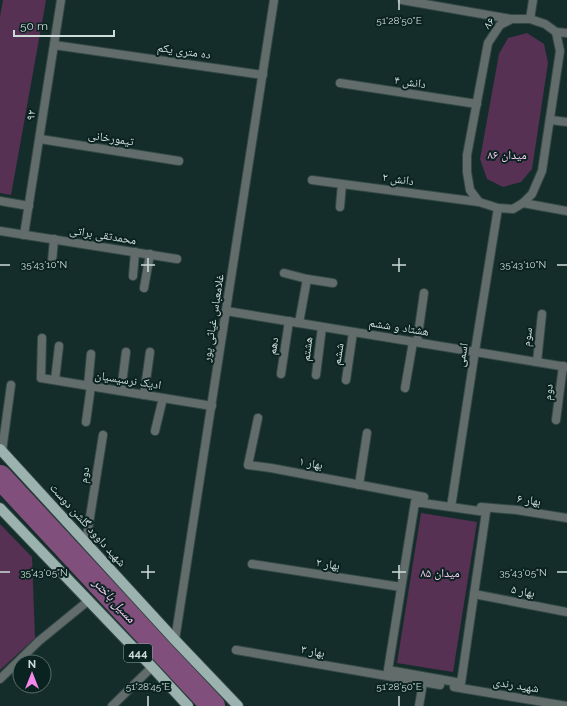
<svg xmlns="http://www.w3.org/2000/svg" width="567" height="706" viewBox="0 0 567 706" font-family="Raleway,'Noto Naskh Arabic',sans-serif">
  <rect width="100%" height="100%" fill="#152d2a"/>
  <g fill="#563153">
    <path d="M 3,0 L 46,0 L 11,195 L 0,193 L 0,17 Z"/>
    <path d="M 527,33 L 544,44 L 548,63 L 532,169 L 521,182 L 503,187 L 487,179 L 480,159 L 499,54 L 508,38 Z"/>
    <path d="M 421,513 L 477,522 L 453,672 L 397,663 Z"/>
    <path d="M 0,524 L 32,557 L 35,638 L 0,670 Z"/>
  </g>
  <g fill="none" stroke-linecap="round" stroke-linejoin="round">
    <path stroke="#814f7c" stroke-width="24" d="M 0,477 L 213,706"/>
    <defs>
      <g id="street">
        <path d="M 402,0 L 511,19"/>
        <path d="M 512,19 L 530,19 L 545,24 L 556,32 L 560,51 L 542,171 L 532,194 L 523,203 L 513,209 L 498,208 L 479,202 L 470,190 L 467,172 L 467,155 L 488,43 L 500,25 Z"/>
        <path d="M 530,19 L 533,0"/>
        <path d="M 556,32 L 567,33"/>
        <path d="M 54,45 L 263,75"/>
        <path d="M 340,83 L 477,104"/>
        <path d="M 551,120 L 567,122"/>
        <path d="M 40,139 L 179,161"/>
        <path d="M 312,180 L 479,202"/>
        <path d="M 0,201 L 29,206"/>
        <path d="M 523,203 L 567,211"/>
        <path d="M 340,207 L 342,184"/>
        <path d="M 0,231 L 177,259"/>
        <path d="M 24,235 L 61,0"/>
        <path d="M 52,262 L 54,239"/>
        <path d="M 284,273 L 307,279"/>
        <path d="M 133,276 L 135,252"/>
        <path d="M 144,288 L 150,254"/>
        <path d="M 226,311 L 567,367"/>
        <path d="M 299,323 L 307,279 L 333,283"/>
        <path d="M 42,338 L 41,378 L 212,406"/>
        <path d="M 417,342 L 424,293"/>
        <path d="M 537,362 L 542,314"/>
        <path d="M 281,374 L 289,321"/>
        <path d="M 316,375 L 322,327"/>
        <path d="M 55,380 L 59,346"/>
        <path d="M 346,380 L 353,332"/>
        <path d="M 88,386 L 91,354"/>
        <path d="M 405,388 L 413,342"/>
        <path d="M 121,391 L 126,352"/>
        <path d="M 144,395 L 150,352"/>
        <path d="M 258,418 L 248,465 L 271,468 L 424,497"/>
        <path d="M 556,420 L 563,366"/>
        <path d="M 86,422 L 91,386"/>
        <path d="M 155,431 L 163,398"/>
        <path d="M 2,451 L 11,385"/>
        <path d="M 359,485 L 367,433"/>
        <path d="M 415,502 L 486,512 L 461,683 L 388,670 Z"/>
        <path d="M 451,507 L 475,351 L 498,208"/>
        <path d="M 481,507 L 517,510 L 567,518"/>
        <path d="M 86,542 L 103,435"/>
        <path d="M 252,564 L 401,587"/>
        <path d="M 474,594 L 567,612"/>
        <path d="M 175,640 L 274,0"/>
        <path d="M 236,650 L 440,685"/>
        <path d="M 0,679 L 39,641 L 88,601"/>
        <path d="M 454,687 L 567,706"/>
        <path d="M 112,706 L 152,667"/>
        <path d="M 419,706 L 424,677"/>
      </g>
      <g id="primary">
        <path d="M 0,449 L 175,640 L 238,706"/>
        <path d="M 0,508 L 152,667 L 188,706"/>
      </g>
    </defs>
    <use href="#street" stroke="#334946" stroke-width="10"/>
    <use href="#primary" stroke="#334946" stroke-width="12"/>
    <use href="#street" stroke="#626d6b" stroke-width="8"/>
    <use href="#primary" stroke="#9bb2ae" stroke-width="10"/>
  </g>
  <path fill="none" stroke="#cedcd9" stroke-width="1.5" d="M 399,0 L 399,10M 148,258 L 148,272M 399,258 L 399,272M 0,265 L 10,265M 141,265 L 155,265M 392,265 L 406,265M 557,265 L 567,265M 148,565 L 148,579M 399,565 L 399,579M 0,572 L 10,572M 141,572 L 155,572M 392,572 L 406,572M 557,572 L 567,572M 148,696 L 148,706M 399,696 L 399,706"/>
  <g text-anchor="middle" stroke-width="4" stroke-linejoin="round" paint-order="stroke">
    <rect fill="#0b2320" stroke="#94a4a2" stroke-width="1" x="124" y="644" width="28" height="18" rx="3"/>
    <g font-size="11" font-weight="bold" fill="#cedcd9">
      <text x="138" y="657">444</text>
    </g>
    <g font-size="12" fill="#cedcd9" stroke="#0b2320">
      <text transform="translate(489 23) rotate(-50)" y="4">۸۶</text>
      <text transform="translate(184 51) rotate(8)" y="4">ده متری یکم</text>
      <text transform="translate(410 82) rotate(8)" y="4">دانش ۴</text>
      <text transform="translate(31 115) rotate(-81)" y="4">۹۲</text>
      <text transform="translate(111 138) rotate(9)" y="4">تیمورخانی</text>
      <text transform="translate(398 179) rotate(8)" y="4">دانش ۲</text>
      <text transform="translate(103 235) rotate(9)" y="4">محمدتقی براتی</text>
      <text transform="translate(213 318) rotate(-81)" y="4">غلامعباس غیاثی پور</text>
      <text transform="translate(399 327) rotate(9)" y="4">هشتاد و ششم</text>
      <text transform="translate(527 337) rotate(-83)" y="4">سوم</text>
      <text transform="translate(273 346) rotate(-82)" y="4">دهم</text>
      <text transform="translate(307 349) rotate(-83)" y="4">هشتم</text>
      <text transform="translate(338 354) rotate(-81)" y="4">ششم</text>
      <text transform="translate(462 355) rotate(-81)" y="4">اسمی</text>
      <text transform="translate(128 380) rotate(9)" y="4">ادیک نرسیسیان</text>
      <text transform="translate(548 392) rotate(-83)" y="4">دوم</text>
      <text transform="translate(311 463) rotate(11)" y="4">بهار ۱</text>
      <text transform="translate(84 475) rotate(-81)" y="4">دوم</text>
      <text transform="translate(529 500) rotate(8)" y="4">بهار ۶</text>
      <text transform="translate(88 525) rotate(48)" y="4">شهید داوود گلشن دوست</text>
      <text transform="translate(328 564) rotate(9)" y="4">بهار ۲</text>
      <text transform="translate(523 591) rotate(11)" y="4">بهار ۵</text>
      <text transform="translate(313 651) rotate(10)" y="4">بهار ۳</text>
      <text transform="translate(516 685) rotate(9)" y="4">شهید رندی</text>
    </g>
    <g font-size="12" fill="#f8caf2" stroke="#0b2320">
      <text x="507" y="159">میدان ۸۶</text>
      <text x="440" y="577">میدان ۸۵</text>
    </g>
    <g font-size="13" font-style="italic" fill="#fccef7" stroke="#0b2320">
      <text transform="translate(115 600) rotate(47)" y="5">مسیل باختر</text>
    </g>
  </g>
  <g font-size="10" text-anchor="middle" fill="#cedcd9" stroke="#0b2320" stroke-width="4" stroke-linejoin="round" paint-order="stroke">
    <text x="399" y="24">51°28'50"E</text>
    <text x="44" y="268">35°43'10"N</text>
    <text x="523" y="268">35°43'10"N</text>
    <text x="44" y="576">35°43'05"N</text>
    <text x="523" y="576">35°43'05"N</text>
    <text x="148" y="690">51°28'45"E</text>
    <text x="399" y="690">51°28'50"E</text>
  </g>
  <g transform="translate(32 674)"><circle r="19" fill="#0b2320" stroke="#596d6a"/>
  <path d="M0-3L7 15L0 10L-7 15Z" fill="#f688ed"/>
  <text y="-6" font-size="11" font-weight="bold" text-anchor="middle" fill="#cedcd9">N</text>
  </g>
  <path d="M14 30v6h100v-6" fill="none" stroke="#cedcd9" stroke-width="2"/>
  <text x="20" y="30" font-size="12" fill="#cedcd9" stroke="#0b2320" stroke-width="3" paint-order="stroke">50 m</text>
</svg>
